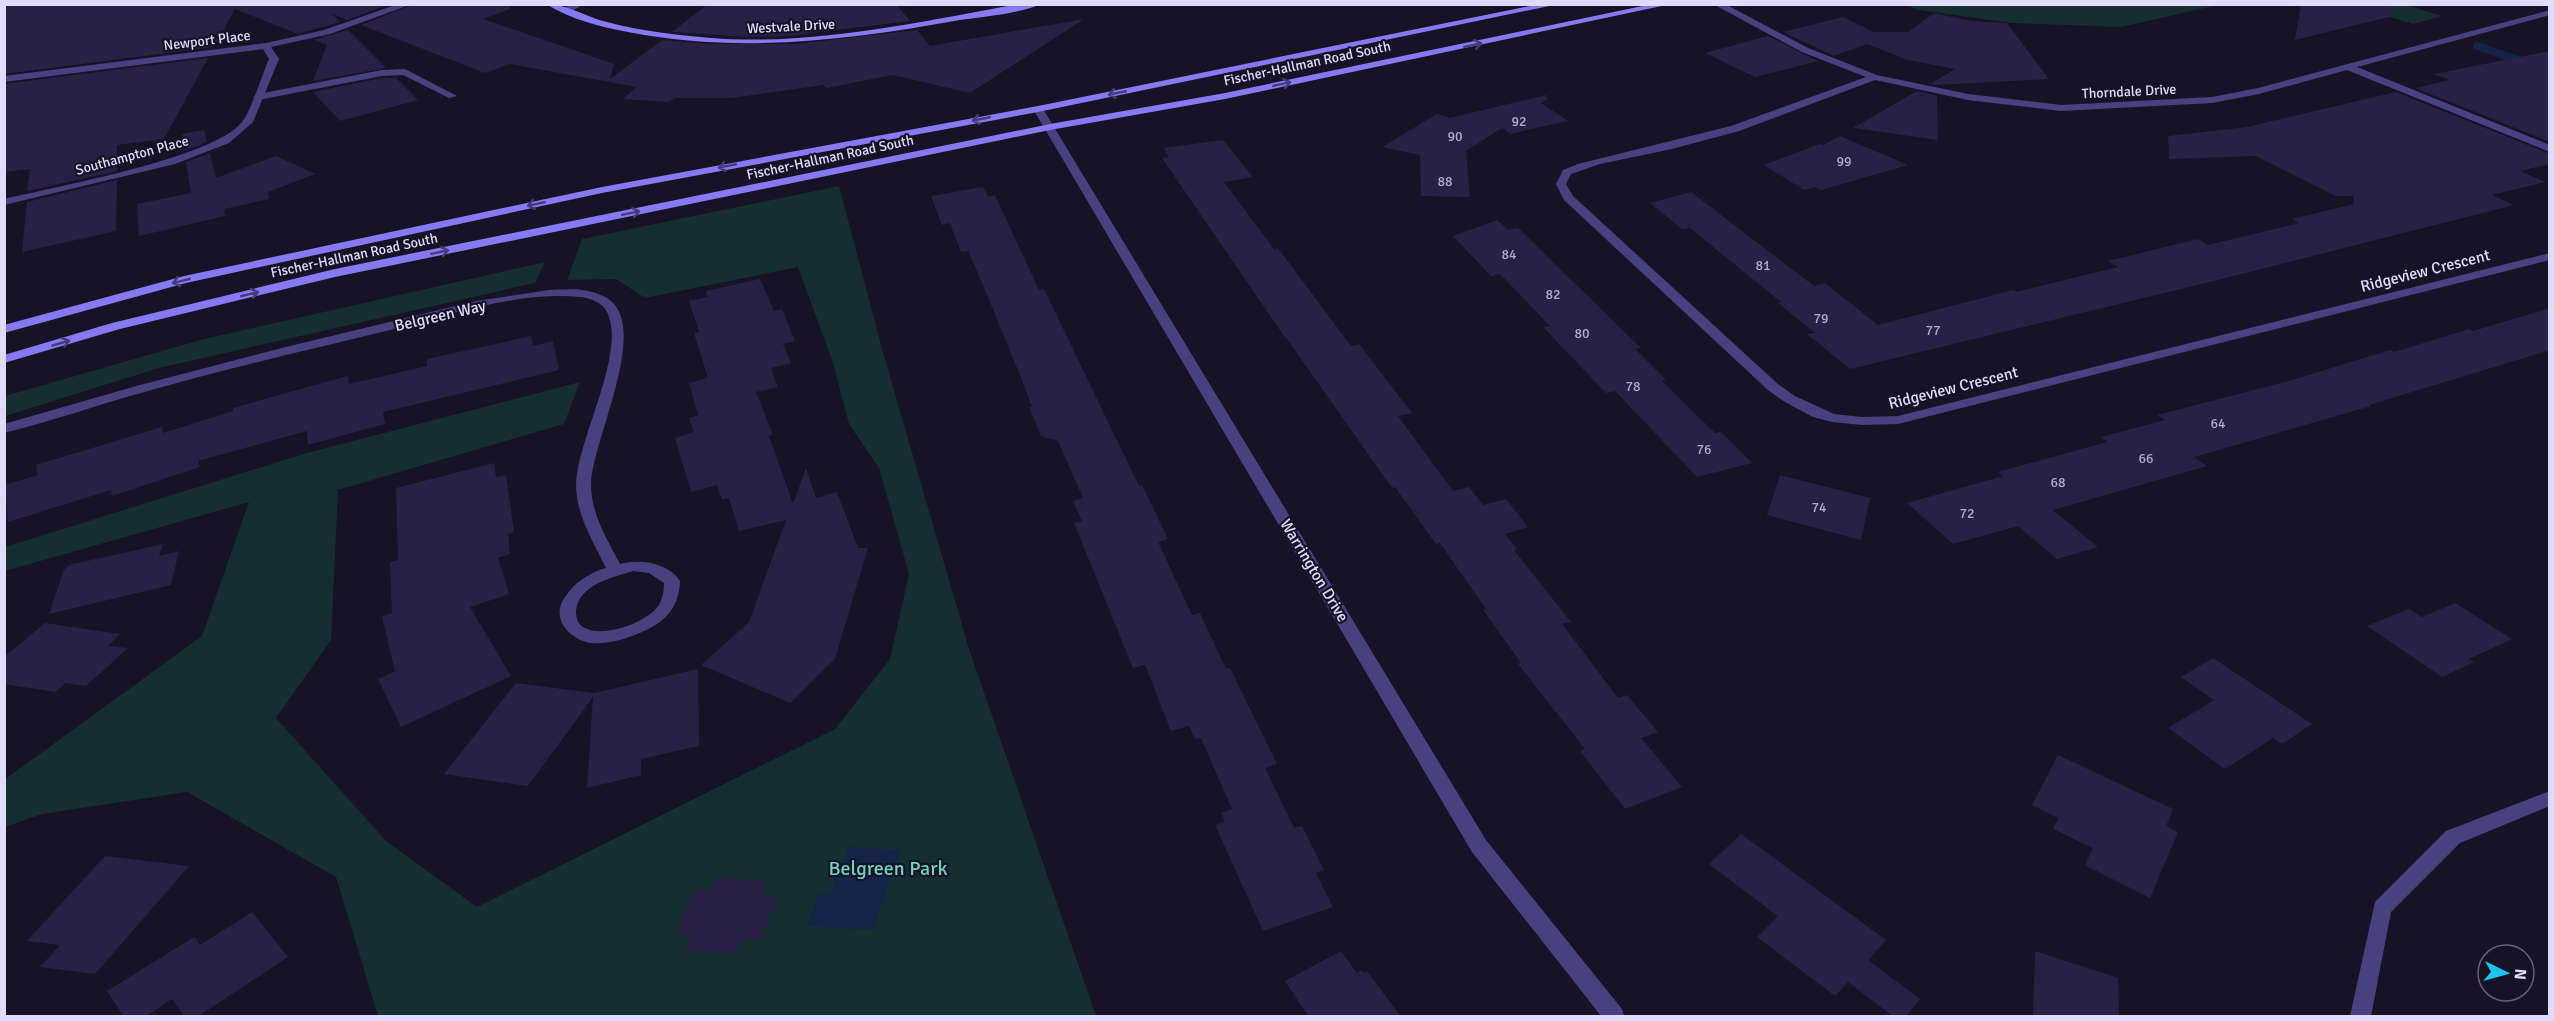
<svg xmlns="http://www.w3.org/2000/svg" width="2554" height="1021" viewBox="0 0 2554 1021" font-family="Signika,sans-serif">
  <rect width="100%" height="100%" fill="#171226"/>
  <g fill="#152e2f">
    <path d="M 1905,5 L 1905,4 L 2218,5 L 2121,27 L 2011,23 L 1919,10 Z"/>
    <path d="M 2350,5 L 2407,5 L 2442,16 L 2413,24 Z"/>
    <path d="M 839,186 L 884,356 L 969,649 L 1096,1016 L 378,1016 L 336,877 L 187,792 L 42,814 L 5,827 L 4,780 L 202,636 L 249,502 L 5,571 L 5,547 L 307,453 L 580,382 L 564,424 L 338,490 L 331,640 L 276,718 L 386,841 L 477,907 L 835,729 L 890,659 L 909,574 L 879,468 L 849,424 L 833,363 L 798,267 L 645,298 L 616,279 L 567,280 L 582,239 Z"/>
    <path d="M 545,262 L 535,283 L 159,368 L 5,416 L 5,396 L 204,339 Z"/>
  </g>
  <path fill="#142448" d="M 848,847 L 900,850 L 873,930 L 807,926 L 819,894 L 830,895 Z"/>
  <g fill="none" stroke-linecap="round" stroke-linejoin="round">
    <path stroke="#142448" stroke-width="8" d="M 2477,46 L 2527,63"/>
  </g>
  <g fill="#2a2045">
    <path d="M 4,4 L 390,4 L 347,20 L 331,13 L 340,22 L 298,34 L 235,9 L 214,47 L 4,74 Z"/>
    <path d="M 414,4 L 510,4 L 510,9 L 483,19 L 614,64 L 610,79 L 662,40 L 711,44 L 795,44 L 917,30 L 930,46 L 1084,19 L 970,93 L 893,75 L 826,88 L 824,85 L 731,98 L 675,98 L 669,102 L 623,99 L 637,87 L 510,64 L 485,73 L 361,25 Z"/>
    <path d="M 708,4 L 896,4 L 910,21 L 788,36 L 749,37 L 672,32 Z"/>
    <path d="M 2301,4 L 2391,4 L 2393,16 L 2295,40 Z"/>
    <path d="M 1934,13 L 1970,21 L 2007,23 L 2049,79 L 1937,85 L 1930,84 L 1955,69 L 1908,60 L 1867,44 L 1834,56 L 1783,32 L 1843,17 L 1874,32 L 1908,32 Z"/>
    <path d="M 348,30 L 386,68 L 313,81 L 327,45 L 314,40 Z"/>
    <path d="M 1768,36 L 1818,61 L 1755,77 L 1705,53 Z"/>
    <path d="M 2550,51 L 2550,142 L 2415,88 L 2450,80 L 2434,74 Z"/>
    <path d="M 208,58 L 164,139 L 117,145 L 117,171 L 27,191 L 30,169 L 4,172 L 4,84 Z"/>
    <path d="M 382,78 L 396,78 L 418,100 L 340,121 L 313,92 Z"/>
    <path d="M 1917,91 L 1937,96 L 1938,140 L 1853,128 Z"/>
    <path d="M 2396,92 L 2550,154 L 2550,164 L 2520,171 L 2545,182 L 2492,195 L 2514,205 L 2218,280 L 1850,369 L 1807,334 L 1815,333 L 1778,303 L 1781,302 L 1690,228 L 1682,229 L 1650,203 L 1691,192 L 1814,286 L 1825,283 L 1878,325 L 2013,290 L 2016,292 L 2118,267 L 2108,261 L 2198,239 L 2208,245 L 2299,223 L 2292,219 L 2354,204 L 2353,196 L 2336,196 L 2256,156 L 2169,159 L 2168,136 L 2247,127 Z"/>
    <path d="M 1546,95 L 1548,99 L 1541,103 L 1568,121 L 1510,134 L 1502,128 L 1466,151 L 1470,197 L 1421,196 L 1420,155 L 1382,147 L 1437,114 L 1450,118 Z"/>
    <path d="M 204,130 L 207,142 L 185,151 L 182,134 Z"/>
    <path d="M 1840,136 L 1908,165 L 1821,190 L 1815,187 L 1804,190 L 1764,165 L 1819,144 L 1823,145 Z"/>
    <path d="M 1223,140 L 1253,177 L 1224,182 L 1274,249 L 1278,248 L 1351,346 L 1359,344 L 1412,413 L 1398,416 L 1453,491 L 1469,487 L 1483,505 L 1506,499 L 1528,527 L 1505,534 L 1517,549 L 1514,550 L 1571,622 L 1562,624 L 1618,698 L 1627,695 L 1658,732 L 1641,738 L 1682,787 L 1625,809 L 1580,751 L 1585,749 L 1518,664 L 1521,663 L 1483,610 L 1486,609 L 1440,543 L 1436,544 L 1395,487 L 1392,488 L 1287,339 L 1286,339 L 1162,158 L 1169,157 L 1163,148 Z"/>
    <path d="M 210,153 L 216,178 L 276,156 L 315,174 L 268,192 L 269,199 L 224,209 L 225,216 L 139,236 L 137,204 L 191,193 L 186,162 Z"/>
    <path d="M 117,180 L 116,231 L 22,252 L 27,202 Z"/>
    <path d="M 983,187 L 988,197 L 995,195 L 1039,290 L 1044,289 L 1139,486 L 1142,485 L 1168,539 L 1158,542 L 1192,615 L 1200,613 L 1226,669 L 1230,668 L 1277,764 L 1265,768 L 1294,828 L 1302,826 L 1324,870 L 1316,873 L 1333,907 L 1263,931 L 1215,825 L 1225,822 L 1221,813 L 1232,809 L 1201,738 L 1195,739 L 1189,726 L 1171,731 L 1145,665 L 1133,668 L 1074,523 L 1082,521 L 1073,501 L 1083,498 L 1058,441 L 1041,436 L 1029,407 L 1032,407 L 1020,375 L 978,273 L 968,251 L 961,252 L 950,223 L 942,225 L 931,196 Z"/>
    <path d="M 1497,220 L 1508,230 L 1518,228 L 1641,348 L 1635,349 L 1666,380 L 1662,381 L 1715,433 L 1721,432 L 1752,463 L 1697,477 L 1615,391 L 1606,393 L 1543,327 L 1550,326 L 1500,274 L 1491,276 L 1453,236 Z"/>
    <path d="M 760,279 L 774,311 L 782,309 L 795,341 L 783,344 L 791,363 L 771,368 L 778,387 L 756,392 L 773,435 L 769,436 L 793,504 L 806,468 L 816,498 L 837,492 L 858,548 L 868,548 L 835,659 L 790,703 L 701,665 L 749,622 L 786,520 L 739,531 L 729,498 L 722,500 L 717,485 L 691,492 L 675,438 L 694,432 L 689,418 L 698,415 L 689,383 L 708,378 L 694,333 L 699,332 L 689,301 L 708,297 L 706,291 Z"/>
    <path d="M 2550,308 L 2550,350 L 2369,405 L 2371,406 L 2194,457 L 2207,466 L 2053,510 L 2098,547 L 2057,559 L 2018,526 L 1953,544 L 1907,503 L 2003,476 L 1998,472 L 2107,442 L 2101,437 L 2165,420 L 2157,415 L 2289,381 L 2390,350 L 2394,352 L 2469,329 L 2473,331 Z"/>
    <path d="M 531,336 L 533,346 L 553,341 L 559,370 L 383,412 L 385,424 L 308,445 L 307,431 L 198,461 L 200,467 L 112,496 L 111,490 L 8,522 L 5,485 L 38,475 L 36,465 L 162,427 L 163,433 L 233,411 L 233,408 L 304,388 L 348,376 L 349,384 L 427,366 L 427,359 Z"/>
    <path d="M 494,463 L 496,477 L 506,475 L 514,532 L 508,534 L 510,554 L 498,558 L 509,594 L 470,607 L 511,676 L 401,727 L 378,679 L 395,671 L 382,617 L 392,613 L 390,562 L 398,560 L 396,488 Z"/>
    <path d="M 1780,475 L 1870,498 L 1861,540 L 1767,515 Z"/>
    <path d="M 163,544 L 159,556 L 179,551 L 171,585 L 49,614 L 64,570 L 69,565 Z"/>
    <path d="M 2455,603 L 2512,639 L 2469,659 L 2474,662 L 2442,677 L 2367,626 L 2409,609 L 2422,617 Z"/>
    <path d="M 45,623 L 120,634 L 108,646 L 128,648 L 86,686 L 65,683 L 55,692 L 4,684 L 4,657 Z"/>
    <path d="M 2213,658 L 2312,724 L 2282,744 L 2273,738 L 2225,769 L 2168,728 L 2214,700 L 2181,677 Z"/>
    <path d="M 698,669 L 699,746 L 641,759 L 641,775 L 587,788 L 593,697 L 528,786 L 444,774 L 516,683 L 594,693 Z"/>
    <path d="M 2058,755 L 2173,809 L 2166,826 L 2178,832 L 2150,898 L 2085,865 L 2093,848 L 2053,829 L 2058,818 L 2032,805 Z"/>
    <path d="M 1741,834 L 1886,940 L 1868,960 L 1920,999 L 1905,1017 L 1894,1017 L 1848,982 L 1835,996 L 1757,937 L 1778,916 L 1709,864 Z"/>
    <path d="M 105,856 L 189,866 L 95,974 L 40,967 L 60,945 L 27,941 Z"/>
    <path d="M 717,877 L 766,880 L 761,894 L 777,895 L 760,940 L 743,939 L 737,954 L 684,951 L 692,935 L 675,935 L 695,890 L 710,891 Z"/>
    <path d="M 252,912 L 288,957 L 197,1017 L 185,1017 L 172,999 L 145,1017 L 124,1017 L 107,991 L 194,937 L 200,945 Z"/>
    <path d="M 1341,951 L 1357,973 L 1361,970 L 1364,973 L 1367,971 L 1401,1017 L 1309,1017 L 1285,981 Z"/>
    <path d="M 2035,951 L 2118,978 L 2119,1017 L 2033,1017 Z"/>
  </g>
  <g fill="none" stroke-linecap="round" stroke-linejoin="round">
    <path fill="#484180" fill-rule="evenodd" d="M 405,69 L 457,96 L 449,98 L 403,75 L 382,76 L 258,100 L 253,97 L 258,94 L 382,70 Z"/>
    <g fill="#484180" fill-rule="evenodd">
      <path d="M 398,4 L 412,4 L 330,34 L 271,47 L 279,59 L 253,122 L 229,143 L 175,164 L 4,205 L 4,199 C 54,187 214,158 242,122 C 252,109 262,75 269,59 L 263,49 L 4,82 L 4,76 L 266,43 L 324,30 Z"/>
      <path d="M 572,4 L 584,4 L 570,12 L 564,12 L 564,8 Z"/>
      <path d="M 1713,4 L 1725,4 L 1808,48 L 1877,75 L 1968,94 L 2061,105 L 2212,97 L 2258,88 L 2550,10 L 2550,15 L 2357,67 L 2550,145 L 2550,152 L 2347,70 L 2259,94 L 2212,103 L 2061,111 L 1968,100 L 1875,80 L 1739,131 L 1672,149 L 1600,164 L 1571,174 L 1566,184 L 1573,196 L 1779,385 L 1795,396 L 1834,414 L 1862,417 L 1898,416 L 2550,253 L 2550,260 L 1898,424 L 1862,425 L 1832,422 L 1813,417 L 1785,402 L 1769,391 L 1564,200 L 1556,184 L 1563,170 L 1578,164 L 1731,126 L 1866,77 L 1802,52 Z"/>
      <path d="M 1034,107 L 1043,109 L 1486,840 L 1622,1009 L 1624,1016 L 1601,1016 L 1472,852 L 1033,109 Z"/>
      <path d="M 549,290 C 568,289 589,287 607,298 C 652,326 592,440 591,484 C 591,514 607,539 620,564 C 640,559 667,562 680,581 C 679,612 660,626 632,636 C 619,641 605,644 591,643 C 569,639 550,618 565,597 C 575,582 589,573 606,568 C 593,541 576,515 576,484 C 578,437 627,352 607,312 C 603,303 590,298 581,297 C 519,291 453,314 394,329 C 312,349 229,368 148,391 C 100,404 53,421 4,433 L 4,424 L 140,385 L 286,347 L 476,301 ZM 633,571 L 649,573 L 664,583 C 664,590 663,598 659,605 C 647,623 602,639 583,627 C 577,623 576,617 576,611 C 578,585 613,577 633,571 Z"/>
      <path d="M 2550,791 L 2550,806 L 2460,843 L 2391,912 L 2371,1016 L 2350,1016 L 2375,902 L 2446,831 Z"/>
    </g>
    <g fill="#867af2" fill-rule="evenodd">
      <path d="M 546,4 C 568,4 585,17 607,22 C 641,31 676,35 711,38 C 813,46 918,22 1019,4 L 1040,4 C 1024,13 980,17 960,20 C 850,40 739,54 628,32 C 601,27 570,19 546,4 Z"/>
      <path d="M 1540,4 L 1559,4 L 1038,112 L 602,193 L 186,283 L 4,333 L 4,325 L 184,276 L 602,187 L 1038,106 Z"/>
      <path d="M 1652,4 L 1671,4 L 1225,99 L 1050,130 L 335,277 L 120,329 L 4,363 L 4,355 L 112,323 L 335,269 L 1050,124 L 1225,93 Z"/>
    </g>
  </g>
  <defs><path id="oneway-shaft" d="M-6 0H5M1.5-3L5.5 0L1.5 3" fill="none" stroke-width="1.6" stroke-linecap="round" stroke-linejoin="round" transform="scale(1.5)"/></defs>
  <g stroke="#433c78">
    <use href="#oneway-shaft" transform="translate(1473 45) rotate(-12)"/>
    <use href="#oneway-shaft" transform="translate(1282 84) rotate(-12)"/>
    <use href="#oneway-shaft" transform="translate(1117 93) rotate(169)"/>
    <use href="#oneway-shaft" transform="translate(981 119) rotate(169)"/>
    <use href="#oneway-shaft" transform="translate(727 166) rotate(169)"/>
    <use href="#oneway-shaft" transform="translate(536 204) rotate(168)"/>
    <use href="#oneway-shaft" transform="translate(631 213) rotate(-12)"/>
    <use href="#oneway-shaft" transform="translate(440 252) rotate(-12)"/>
    <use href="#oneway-shaft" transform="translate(181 281) rotate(166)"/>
    <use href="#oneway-shaft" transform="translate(250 294) rotate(-14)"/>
    <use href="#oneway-shaft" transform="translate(61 343) rotate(-16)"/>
  </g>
  <g text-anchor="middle" stroke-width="4.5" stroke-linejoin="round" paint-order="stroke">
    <g font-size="14" fill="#e0dafb" stroke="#171226">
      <text transform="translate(791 26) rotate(-3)" y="5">Westvale Drive</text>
      <text transform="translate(207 40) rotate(-7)" y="5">Newport Place</text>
      <text transform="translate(1307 63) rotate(-12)" y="5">Fischer-Hallman Road South</text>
      <text transform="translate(2129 91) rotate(-3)" y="5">Thorndale Drive</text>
      <text transform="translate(132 155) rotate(-15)" y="5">Southampton Place</text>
      <text transform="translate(830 157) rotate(-12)" y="5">Fischer-Hallman Road South</text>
      <text transform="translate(354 255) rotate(-12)" y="5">Fischer-Hallman Road South</text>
    </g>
    <g font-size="14" fill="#b2acce">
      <text x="1519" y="126">92</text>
      <text x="1455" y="141">90</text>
      <text x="1844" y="166">99</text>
      <text x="1445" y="186">88</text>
      <text x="1509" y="259">84</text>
      <text x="1763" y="270">81</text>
      <text x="1553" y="299">82</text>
      <text x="1821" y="323">79</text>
      <text x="1933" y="335">77</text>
      <text x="1582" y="338">80</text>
      <text x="1633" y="391">78</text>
      <text x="2218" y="428">64</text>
      <text x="1704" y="454">76</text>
      <text x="2146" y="463">66</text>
      <text x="2058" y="487">68</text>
      <text x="1819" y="512">74</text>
      <text x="1967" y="518">72</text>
    </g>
    <g font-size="16" fill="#e0dafb" stroke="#171226">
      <text transform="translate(2425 270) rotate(-14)" y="6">Ridgeview Crescent</text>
      <text transform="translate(440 315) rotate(-13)" y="6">Belgreen Way</text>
      <text transform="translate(1953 387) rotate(-14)" y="6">Ridgeview Crescent</text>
      <text transform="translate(1315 570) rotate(59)" y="6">Warrington Drive</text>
    </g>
    <g font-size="20" fill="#6cd5c3" stroke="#171226">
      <text x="888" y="875">Belgreen Park</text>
    </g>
  </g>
  <rect width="2554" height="1021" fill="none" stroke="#e0dafb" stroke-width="12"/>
  <g transform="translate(2506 973) rotate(95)"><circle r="28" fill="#171226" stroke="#67627b" stroke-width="1.5"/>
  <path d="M0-4.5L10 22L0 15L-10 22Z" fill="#19c5e9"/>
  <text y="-9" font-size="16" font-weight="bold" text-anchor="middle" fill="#e0dafb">N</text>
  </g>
</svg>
